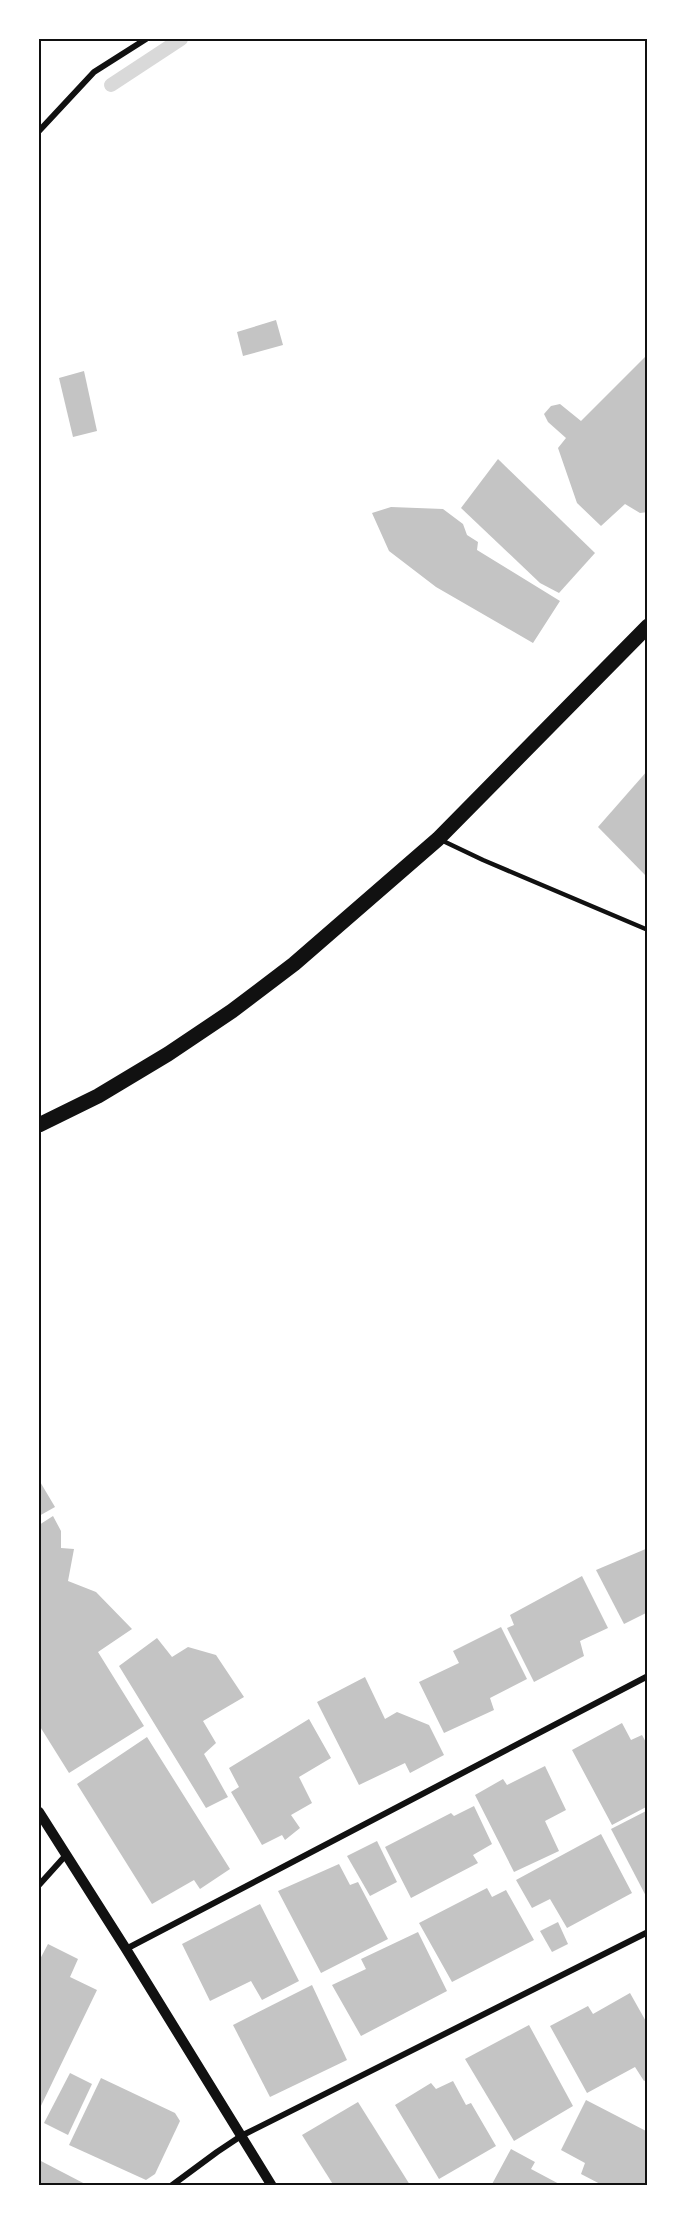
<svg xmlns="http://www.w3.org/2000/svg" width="687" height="2225" viewBox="0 0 687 2225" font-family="Inter,sans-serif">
  <rect width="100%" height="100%" fill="#fff"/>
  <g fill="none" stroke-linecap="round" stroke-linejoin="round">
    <path stroke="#d9d9d9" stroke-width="14" d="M 111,85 L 181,39"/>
  </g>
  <g fill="#c4c4c4">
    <path d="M 276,320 L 283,345 L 243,356 L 237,332 Z"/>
    <path d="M 648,354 L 648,512 L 640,513 L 625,504 L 601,526 L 577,503 L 558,448 L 566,438 L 548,422 L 544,414 L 551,406 L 560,404 L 581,421 Z"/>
    <path d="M 84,371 L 97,431 L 73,437 L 59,378 Z"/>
    <path d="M 498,459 L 595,553 L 559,593 L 540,583 L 461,508 Z"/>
    <path d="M 391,507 L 443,509 L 463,524 L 467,535 L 478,542 L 477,550 L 560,601 L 533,643 L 436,587 L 389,551 L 372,513 Z"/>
    <path d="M 648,770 L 648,878 L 598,827 Z"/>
    <path d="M 39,1480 L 55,1507 L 39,1516 Z"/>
    <path d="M 53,1516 L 61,1531 L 61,1548 L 74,1549 L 68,1581 L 96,1592 L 132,1629 L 98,1652 L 144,1726 L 69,1773 L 39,1725 L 39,1525 Z"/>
    <path d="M 648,1548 L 648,1612 L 624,1624 L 596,1570 Z"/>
    <path d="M 582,1576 L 608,1628 L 580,1641 L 584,1656 L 534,1682 L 507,1628 L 514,1625 L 510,1615 Z"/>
    <path d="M 501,1627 L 527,1679 L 490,1698 L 494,1710 L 444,1733 L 419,1682 L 459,1663 L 453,1651 Z"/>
    <path d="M 157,1638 L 172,1657 L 188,1647 L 216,1655 L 244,1697 L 203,1721 L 216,1743 L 204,1754 L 228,1797 L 206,1808 L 119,1666 Z"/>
    <path d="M 365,1677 L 385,1719 L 397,1712 L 429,1725 L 444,1755 L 410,1773 L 405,1763 L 359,1785 L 317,1702 Z"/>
    <path d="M 309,1719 L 331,1758 L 299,1777 L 312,1803 L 291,1815 L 300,1828 L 285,1840 L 282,1835 L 262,1845 L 231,1792 L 239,1787 L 229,1768 Z"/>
    <path d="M 622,1723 L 631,1740 L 642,1735 L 648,1746 L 648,1806 L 612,1825 L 572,1750 Z"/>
    <path d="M 147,1737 L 230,1869 L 200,1889 L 194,1880 L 152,1904 L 77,1784 Z"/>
    <path d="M 545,1766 L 566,1810 L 545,1821 L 559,1851 L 514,1872 L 475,1795 L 503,1779 L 507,1785 Z"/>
    <path d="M 474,1806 L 492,1844 L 473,1855 L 478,1863 L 411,1898 L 385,1847 L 451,1813 L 454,1816 Z"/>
    <path d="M 648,1810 L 648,1900 L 611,1829 Z"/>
    <path d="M 601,1834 L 632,1893 L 567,1928 L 550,1899 L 532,1908 L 516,1880 Z"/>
    <path d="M 377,1841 L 397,1882 L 370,1896 L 347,1856 Z"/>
    <path d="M 339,1864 L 350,1885 L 358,1882 L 388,1939 L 321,1973 L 278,1891 Z"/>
    <path d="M 487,1888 L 492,1897 L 506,1890 L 534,1940 L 452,1982 L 419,1923 Z"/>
    <path d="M 260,1904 L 299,1981 L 262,2000 L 251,1981 L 210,2001 L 182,1944 Z"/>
    <path d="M 558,1922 L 568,1944 L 552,1952 L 540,1931 Z"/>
    <path d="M 418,1932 L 447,1991 L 361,2036 L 332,1985 L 366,1969 L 361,1959 Z"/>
    <path d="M 48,1944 L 78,1959 L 70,1977 L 97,1990 L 39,2110 L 39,1961 Z"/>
    <path d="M 312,1985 L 347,2060 L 270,2097 L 233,2025 Z"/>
    <path d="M 630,1993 L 648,2025 L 648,2079 L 644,2081 L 635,2067 L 587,2093 L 550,2026 L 588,2006 L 593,2014 Z"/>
    <path d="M 529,2025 L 573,2106 L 514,2141 L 465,2059 Z"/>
    <path d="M 70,2073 L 92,2084 L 68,2135 L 44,2123 Z"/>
    <path d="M 101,2078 L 175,2113 L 180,2121 L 155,2174 L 146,2180 L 69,2145 Z"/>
    <path d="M 453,2081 L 466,2105 L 471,2103 L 496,2146 L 439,2179 L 395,2105 L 431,2083 L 436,2089 Z"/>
    <path d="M 586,2100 L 648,2132 L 647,2186 L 604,2186 L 581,2174 L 585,2163 L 561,2150 Z"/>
    <path d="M 358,2102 L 410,2185 L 407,2186 L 334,2186 L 302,2135 Z"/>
    <path d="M 511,2149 L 535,2162 L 531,2169 L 563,2186 L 491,2186 Z"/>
    <path d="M 39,2160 L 89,2186 L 39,2186 Z"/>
  </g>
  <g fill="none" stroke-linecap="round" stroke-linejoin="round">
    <path stroke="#111" stroke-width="4.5" d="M 441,840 L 483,860 L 648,930"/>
    <g stroke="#111" stroke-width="6">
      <path d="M 39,131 L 94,72 L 146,39"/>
      <path d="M 39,1885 L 66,1855"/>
      <path d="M 126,1949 L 648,1676"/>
      <path d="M 171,2186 L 217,2152 L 241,2136 L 648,1932"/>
    </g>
    <path stroke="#111" stroke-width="10" d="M 39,1812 L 126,1949 L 272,2186"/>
    <path stroke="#111" stroke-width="15" d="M 39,1125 L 98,1096 L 168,1054 L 232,1011 L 294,964 L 438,839 L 648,626"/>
  </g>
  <rect width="687" height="2225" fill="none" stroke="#ffffff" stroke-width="81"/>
  <rect x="40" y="40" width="606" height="2144" fill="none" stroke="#111" stroke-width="2"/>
</svg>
